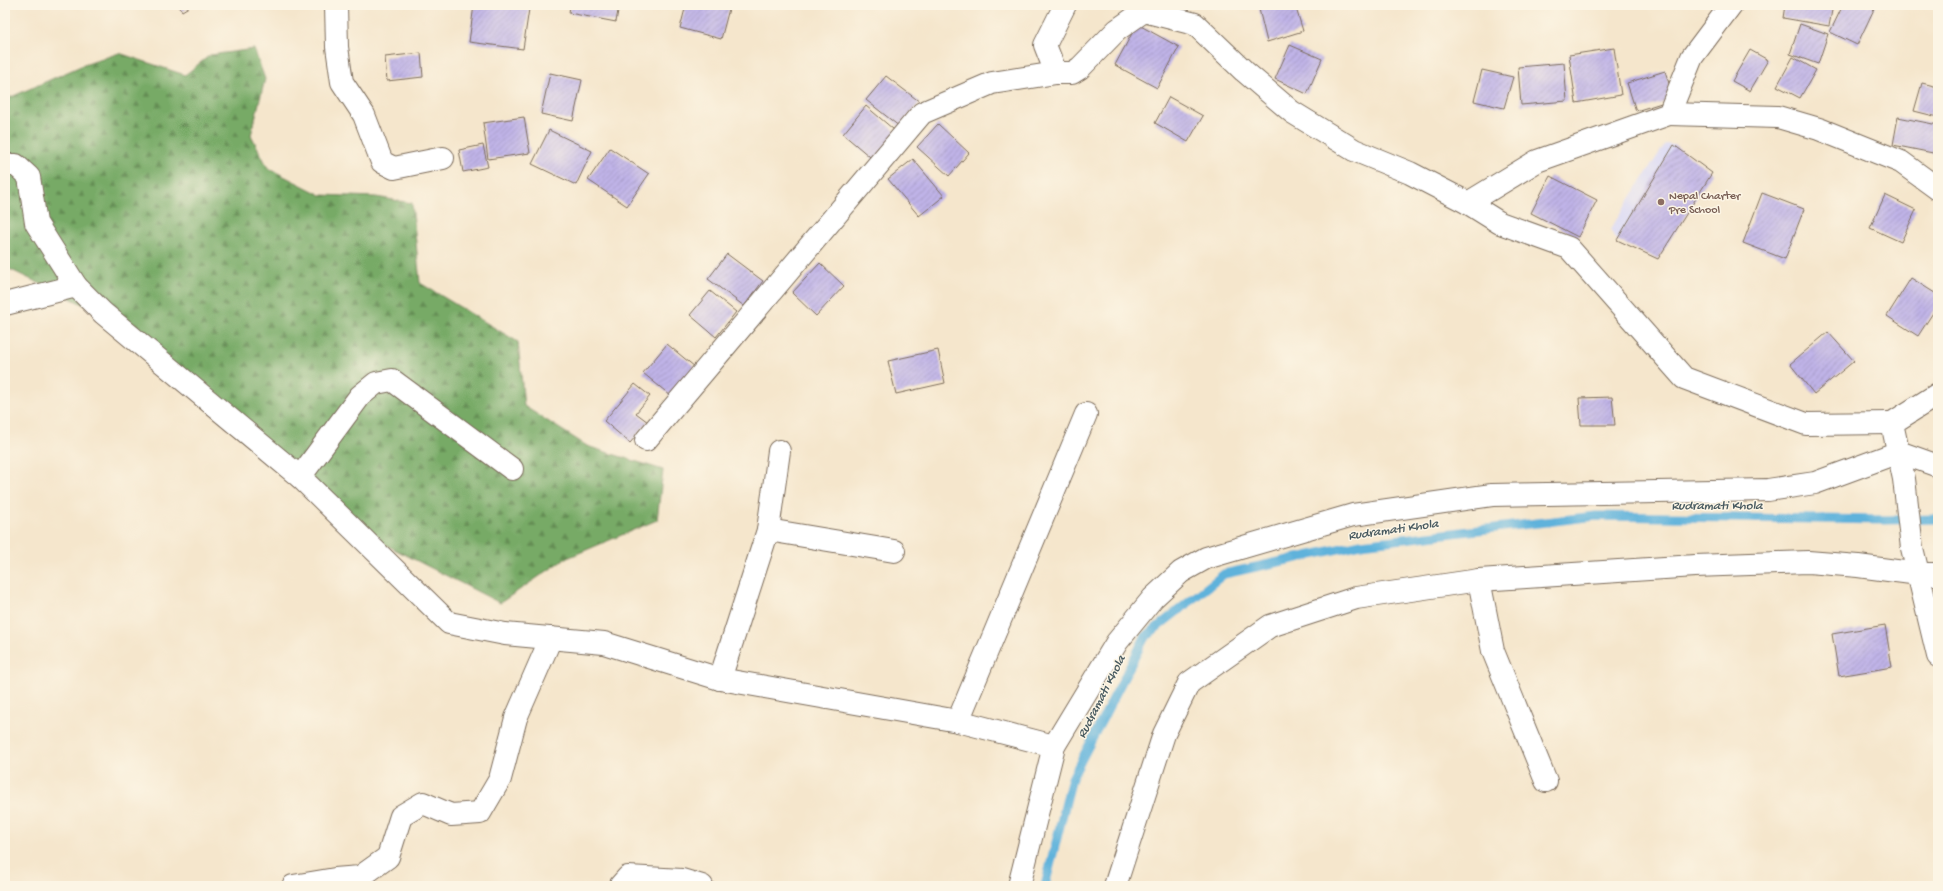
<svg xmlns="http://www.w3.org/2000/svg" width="1943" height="891" viewBox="0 0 1943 891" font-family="'Gochi Hand',sans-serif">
  <defs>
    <pattern id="forest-firs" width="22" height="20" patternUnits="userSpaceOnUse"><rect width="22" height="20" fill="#7a6"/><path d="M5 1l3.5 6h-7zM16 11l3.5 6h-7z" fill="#638b53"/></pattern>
    <pattern id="building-hatch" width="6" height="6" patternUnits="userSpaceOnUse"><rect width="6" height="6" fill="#c0b4e8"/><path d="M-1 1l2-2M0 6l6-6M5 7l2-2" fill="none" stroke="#9d93bb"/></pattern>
  </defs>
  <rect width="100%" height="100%" fill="#fcf5e5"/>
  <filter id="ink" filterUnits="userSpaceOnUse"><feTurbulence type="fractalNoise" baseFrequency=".025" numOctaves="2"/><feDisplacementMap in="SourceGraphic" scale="8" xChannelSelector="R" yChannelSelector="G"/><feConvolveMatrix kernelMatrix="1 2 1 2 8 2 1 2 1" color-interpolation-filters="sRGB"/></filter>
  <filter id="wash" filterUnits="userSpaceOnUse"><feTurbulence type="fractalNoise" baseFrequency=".012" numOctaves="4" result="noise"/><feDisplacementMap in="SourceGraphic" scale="16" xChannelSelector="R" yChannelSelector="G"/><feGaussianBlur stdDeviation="0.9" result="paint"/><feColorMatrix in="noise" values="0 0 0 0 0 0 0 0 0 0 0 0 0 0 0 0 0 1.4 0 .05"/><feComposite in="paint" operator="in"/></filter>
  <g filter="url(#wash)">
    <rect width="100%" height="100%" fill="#f5e6cc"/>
    <path fill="#d7d7f8" d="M 1665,144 L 1674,145 L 1712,173 L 1658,259 L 1617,240 L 1610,230 Z"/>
    <path fill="url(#forest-firs)" stroke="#596a42" d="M 254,49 L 265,79 L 251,135 L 268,168 L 321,195 L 376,197 L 412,203 L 420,283 L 518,342 L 524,406 L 587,446 L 663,470 L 657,520 L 565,559 L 500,603 L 333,518 L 97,311 L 5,267 L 5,90 L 9,98 L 81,66 L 119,53 L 185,75 L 210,55 Z"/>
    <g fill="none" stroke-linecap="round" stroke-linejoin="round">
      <path stroke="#5fb2db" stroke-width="9" d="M 1045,886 L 1072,778 L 1145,637 L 1224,574 L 1361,544 L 1596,516 L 1886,520 L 1938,519"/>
    </g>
    <g id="blocks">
      <g fill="url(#building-hatch)">
        <path d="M 178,5 L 192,5 L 182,11 Z"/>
        <path d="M 474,5 L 498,5 L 529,9 L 523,49 L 469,42 Z"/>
        <path d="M 570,5 L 619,5 L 616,22 L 569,13 Z"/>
        <path d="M 686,5 L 730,5 L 721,39 L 680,28 Z"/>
        <path d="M 1258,5 L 1295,5 L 1303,31 L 1267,42 Z"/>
        <path d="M 1785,5 L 1833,5 L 1829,26 L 1783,18 Z"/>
        <path d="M 1843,5 L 1876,5 L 1857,45 L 1830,32 Z"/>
        <path d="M 1137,24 L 1179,47 L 1157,88 L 1115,65 Z"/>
        <path d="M 1800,24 L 1828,34 L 1818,64 L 1790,54 Z"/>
        <path d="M 1290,45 L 1322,59 L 1307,94 L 1275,79 Z"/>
        <path d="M 1614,48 L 1621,95 L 1576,103 L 1569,55 Z"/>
        <path d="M 1750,50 L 1768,60 L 1750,91 L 1732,81 Z"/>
        <path d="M 421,53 L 423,77 L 387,81 L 385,57 Z"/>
        <path d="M 1793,57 L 1816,70 L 1800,98 L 1777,86 Z"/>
        <path d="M 1564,63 L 1567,101 L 1521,105 L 1518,67 Z"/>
        <path d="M 1482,70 L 1513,77 L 1504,108 L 1474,101 Z"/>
        <path d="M 1665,71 L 1674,99 L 1636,111 L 1627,83 Z"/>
        <path d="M 550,73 L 582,80 L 573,121 L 541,114 Z"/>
        <path d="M 886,76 L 920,102 L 900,127 L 866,100 Z"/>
        <path d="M 1922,83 L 1938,87 L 1938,117 L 1914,111 Z"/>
        <path d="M 1169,97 L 1203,116 L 1188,142 L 1155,123 Z"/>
        <path d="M 866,106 L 900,135 L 876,162 L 843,134 Z"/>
        <path d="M 524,117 L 530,153 L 488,159 L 483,123 Z"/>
        <path d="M 1898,117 L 1938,125 L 1938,154 L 1893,145 Z"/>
        <path d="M 938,124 L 969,153 L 949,176 L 917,147 Z"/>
        <path d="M 549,130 L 592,151 L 576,185 L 532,164 Z"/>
        <path d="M 483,145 L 488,167 L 463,172 L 459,150 Z"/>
        <path d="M 1674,145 L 1712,173 L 1658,259 L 1617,240 Z"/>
        <path d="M 610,148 L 649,174 L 627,206 L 588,180 Z"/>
        <path d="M 913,159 L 944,196 L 919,216 L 888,179 Z"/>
        <path d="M 1550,176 L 1597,200 L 1578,237 L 1531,213 Z"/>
        <path d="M 1762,193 L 1804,209 L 1785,259 L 1743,243 Z"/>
        <path d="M 1885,195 L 1916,210 L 1901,242 L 1870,228 Z"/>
        <path d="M 727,254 L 763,281 L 744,306 L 708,279 Z"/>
        <path d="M 820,263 L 844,286 L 816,316 L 792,293 Z"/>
        <path d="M 1911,278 L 1938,295 L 1938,305 L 1918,336 L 1887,316 Z"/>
        <path d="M 710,291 L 736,312 L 716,337 L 690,315 Z"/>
        <path d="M 1828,332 L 1854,361 L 1814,394 L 1790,364 Z"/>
        <path d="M 667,344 L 695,367 L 671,396 L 643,373 Z"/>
        <path d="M 938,350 L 945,383 L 896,394 L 888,361 Z"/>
        <path d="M 635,384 L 650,396 L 636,413 L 648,422 L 630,443 L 604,421 Z"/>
        <path d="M 1612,397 L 1615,425 L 1581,425 L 1579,398 Z"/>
        <path d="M 1885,625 L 1892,667 L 1839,676 L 1832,634 Z"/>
      </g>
    </g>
  </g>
  <g filter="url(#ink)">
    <use href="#blocks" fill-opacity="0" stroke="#7c6c5b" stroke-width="1"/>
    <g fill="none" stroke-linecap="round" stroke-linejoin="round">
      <defs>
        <g id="minor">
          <path d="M 336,5 L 337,47 L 342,82 L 364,115 L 382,162 L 394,168 L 443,158"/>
          <path d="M 1065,5 L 1045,45 L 1056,73 L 1072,73 L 1080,68 L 1117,30 L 1144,11 L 1195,24 L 1244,71 L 1292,112 L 1354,150 L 1410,173 L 1468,203 L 1500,223 L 1569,248 L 1684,378 L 1806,424 L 1892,423"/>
          <path d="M 1669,114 L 1778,117 L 1819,129 L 1901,162 L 1938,189"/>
          <path d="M 5,165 L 16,165 L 29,177 L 36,223 L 76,286 L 103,313 L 300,477 L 449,623 L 505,634 L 604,643 L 720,679 L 958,721 L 1054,746"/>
          <path d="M 1468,203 L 1537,161 L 1669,114 L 1692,57 L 1731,5"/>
          <path d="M 5,304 L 76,286"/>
          <path d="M 1938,394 L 1892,423 L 1904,479 L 1912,548 L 1938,656"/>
          <path d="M 646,440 L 922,113 L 992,83 L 1056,73"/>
          <path d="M 300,477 L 360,396 L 376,383 L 392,380 L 512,469"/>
          <path d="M 768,530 L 894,551"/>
          <path d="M 1479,580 L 1493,651 L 1546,781"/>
          <path d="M 720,679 L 768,530 L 779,451"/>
          <path d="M 958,721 L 1086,414"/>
          <path d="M 293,886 L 335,879 L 360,877 L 388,857 L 401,816 L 423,803 L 451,815 L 480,813 L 500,779 L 516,718 L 551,638"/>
          <path d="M 620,886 L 628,877 L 682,880 L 702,886"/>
          <path d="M 1019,886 L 1054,746 L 1117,642 L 1153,598 L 1181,572 L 1206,558 L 1353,515 L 1492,495 L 1768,490 L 1815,483 L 1899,452 L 1938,466"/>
          <path d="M 1115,886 L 1164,734 L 1189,683 L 1270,626 L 1356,598 L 1479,580 L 1695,566 L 1808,562 L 1858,566 L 1919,574 L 1938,574"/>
        </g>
      </defs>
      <use href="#minor" stroke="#7c6c5b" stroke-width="24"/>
      <use href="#minor" stroke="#fff" stroke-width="22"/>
    </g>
  </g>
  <circle fill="#8d6e63" stroke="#fcf5e5" stroke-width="1.5" cx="1661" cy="202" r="4"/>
  <g text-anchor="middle" stroke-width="3" stroke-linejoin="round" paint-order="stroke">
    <g font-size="12" fill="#785e54" stroke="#fcf5e5" text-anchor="start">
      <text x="1669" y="199">Nepal Charter<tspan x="1669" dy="14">Pre School</tspan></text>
    </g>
    <g font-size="13" font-style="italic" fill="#485a60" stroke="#fcf5e5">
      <text x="1717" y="509">Rudramati Khola</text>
      <text transform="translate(1393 528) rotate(-8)" y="5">Rudramati Khola</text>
      <text transform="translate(1100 696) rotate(-63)" y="5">Rudramati Khola</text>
    </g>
  </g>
  <rect width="1943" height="891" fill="none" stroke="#fcf5e5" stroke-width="20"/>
</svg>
